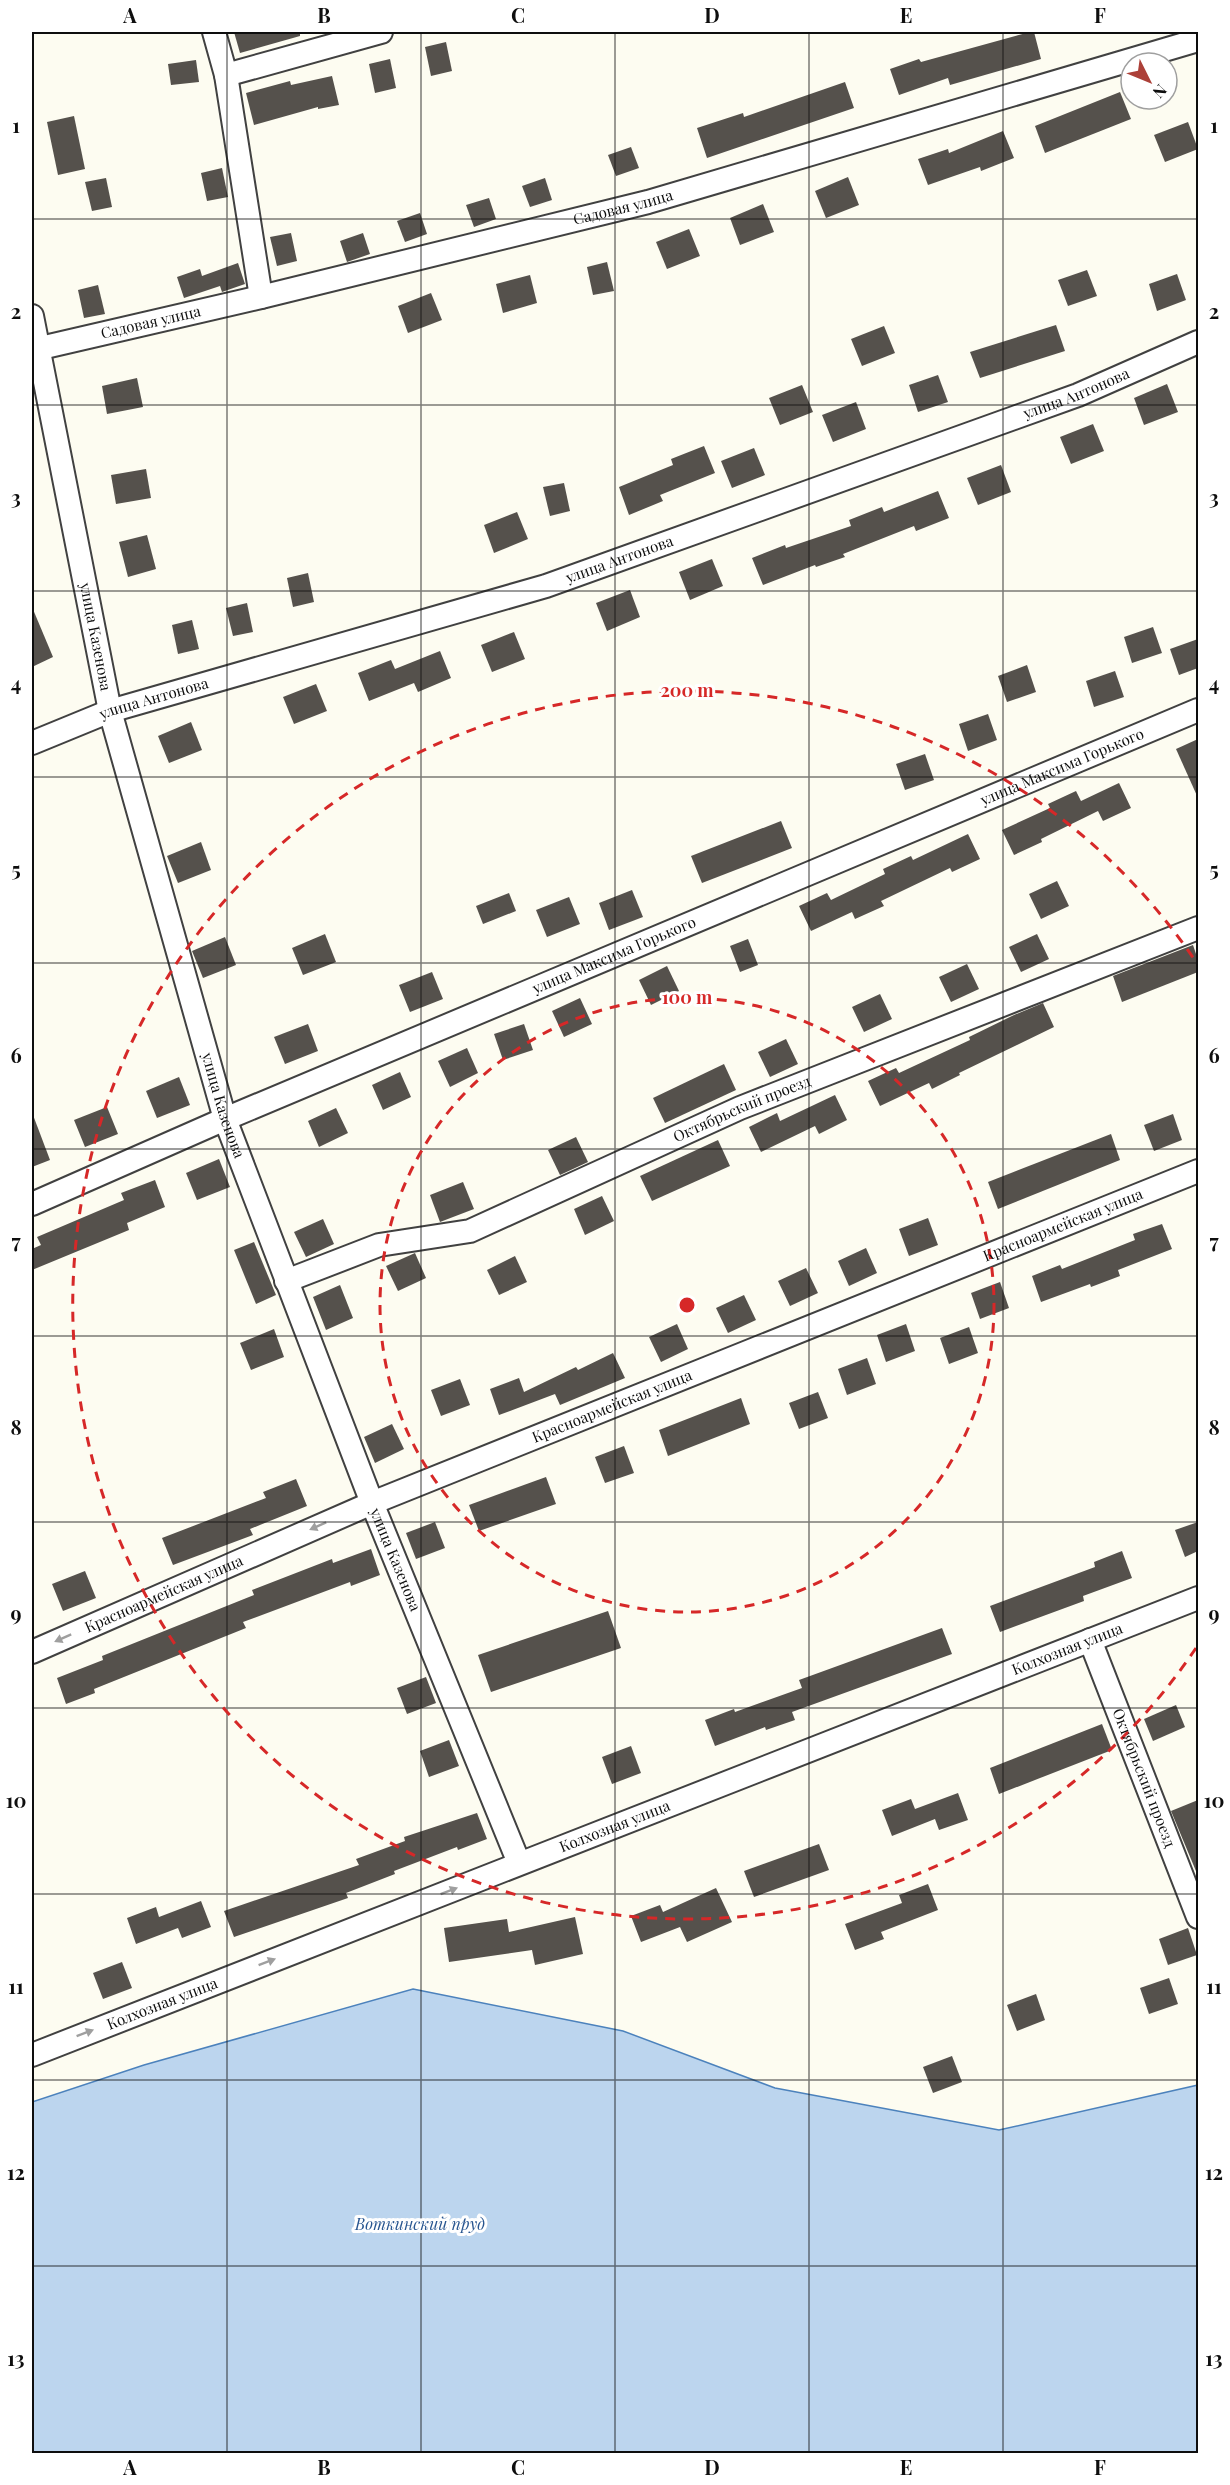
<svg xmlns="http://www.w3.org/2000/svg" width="1230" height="2485" viewBox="0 0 1230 2485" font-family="'Playfair Display',serif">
  <rect width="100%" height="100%" fill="#fdfcf1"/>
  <path fill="#bcd5ee" stroke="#4c82bc" stroke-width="1.5" d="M 413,1989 L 623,2031 L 775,2088 L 999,2130 L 1198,2085 L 1198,2453 L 32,2453 L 32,2102 L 144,2065 Z"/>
  <g fill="#55514c">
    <path d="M 234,32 L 300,32 L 300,36 L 240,53 Z"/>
    <path d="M 1030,32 L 1034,32 L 1041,59 L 950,85 L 948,78 L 899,95 L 890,69 L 919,59 L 921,62 Z"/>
    <path d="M 446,42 L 452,71 L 431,76 L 425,47 Z"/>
    <path d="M 390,59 L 396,88 L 375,93 L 369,64 Z"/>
    <path d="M 196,60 L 199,82 L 171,85 L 168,64 Z"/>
    <path d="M 332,76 L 339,105 L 318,109 L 318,107 L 254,125 L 246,93 L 290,81 L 291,85 Z"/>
    <path d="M 845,82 L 854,108 L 707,158 L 697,128 L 743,113 L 744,117 Z"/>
    <path d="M 1120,92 L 1131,119 L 1045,153 L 1035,126 Z"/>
    <path d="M 74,116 L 85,169 L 58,175 L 47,122 Z"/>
    <path d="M 1188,122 L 1198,149 L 1165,162 L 1154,135 Z"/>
    <path d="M 1003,131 L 1014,158 L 981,171 L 980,167 L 928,185 L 918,159 L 948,149 L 949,153 Z"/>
    <path d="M 631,147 L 639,168 L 616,176 L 608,155 Z"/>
    <path d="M 222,168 L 228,197 L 207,201 L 201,173 Z"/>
    <path d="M 848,177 L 859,205 L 826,218 L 815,191 Z"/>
    <path d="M 106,178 L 112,207 L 92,211 L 85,182 Z"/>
    <path d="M 545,178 L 552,200 L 530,207 L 522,186 Z"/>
    <path d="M 489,198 L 496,219 L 474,227 L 466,205 Z"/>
    <path d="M 763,204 L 774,232 L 740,245 L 730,218 Z"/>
    <path d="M 420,213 L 427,234 L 405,242 L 397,221 Z"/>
    <path d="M 689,229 L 700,256 L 667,269 L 656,242 Z"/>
    <path d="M 291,233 L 297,261 L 277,266 L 270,237 Z"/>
    <path d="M 363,233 L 370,254 L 347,262 L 340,241 Z"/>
    <path d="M 607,262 L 614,291 L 593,295 L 587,267 Z"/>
    <path d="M 238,263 L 245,284 L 222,292 L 220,286 L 184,298 L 177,277 L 200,269 L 202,276 Z"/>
    <path d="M 1087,270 L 1097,296 L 1068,306 L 1058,280 Z"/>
    <path d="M 1177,274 L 1186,300 L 1157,311 L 1149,284 Z"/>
    <path d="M 530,275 L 537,303 L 503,313 L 496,284 Z"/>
    <path d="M 98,285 L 105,314 L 84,318 L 78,290 Z"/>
    <path d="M 431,293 L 442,320 L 408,333 L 398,306 Z"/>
    <path d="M 1056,325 L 1065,351 L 980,378 L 970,352 Z"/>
    <path d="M 884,326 L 895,353 L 862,366 L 851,339 Z"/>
    <path d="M 938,375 L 948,402 L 918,412 L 909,385 Z"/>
    <path d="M 137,378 L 143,407 L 107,414 L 102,386 Z"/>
    <path d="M 1167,384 L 1178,412 L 1144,425 L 1134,398 Z"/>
    <path d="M 802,385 L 813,412 L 780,425 L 769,398 Z"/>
    <path d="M 856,402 L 866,429 L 833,442 L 822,415 Z"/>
    <path d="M 1093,424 L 1104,451 L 1071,464 L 1060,437 Z"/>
    <path d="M 704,446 L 715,473 L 660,495 L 663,501 L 629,515 L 619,487 L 673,465 L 671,459 Z"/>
    <path d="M 754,448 L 765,475 L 732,488 L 721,461 Z"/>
    <path d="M 1001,465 L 1011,492 L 978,505 L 967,478 Z"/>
    <path d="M 146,469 L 151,498 L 116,504 L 111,475 Z"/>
    <path d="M 564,483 L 570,511 L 550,516 L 543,487 Z"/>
    <path d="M 938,491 L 949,518 L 916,531 L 914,526 L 843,554 L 845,557 L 816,567 L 815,565 L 763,585 L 752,558 L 785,545 L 786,548 L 851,526 L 849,520 L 882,507 L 884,512 Z"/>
    <path d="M 517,512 L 528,539 L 494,553 L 484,525 Z"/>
    <path d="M 147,535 L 156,569 L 128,577 L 119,542 Z"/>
    <path d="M 712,559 L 723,586 L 690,600 L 679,572 Z"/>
    <path d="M 308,573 L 314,602 L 293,607 L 287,578 Z"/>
    <path d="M 630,590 L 640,617 L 607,631 L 596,603 Z"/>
    <path d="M 247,603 L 253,632 L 233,636 L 226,608 Z"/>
    <path d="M 32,607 L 53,657 L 32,667 Z"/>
    <path d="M 192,620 L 199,649 L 178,654 L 172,625 Z"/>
    <path d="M 1153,627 L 1162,653 L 1132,663 L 1124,637 Z"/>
    <path d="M 514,632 L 525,659 L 492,672 L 481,645 Z"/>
    <path d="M 1198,639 L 1198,668 L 1179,675 L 1170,649 Z"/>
    <path d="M 440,651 L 451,678 L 418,692 L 414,683 L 369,701 L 358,673 L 391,660 L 395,669 Z"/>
    <path d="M 1027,665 L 1036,692 L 1007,702 L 998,676 Z"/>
    <path d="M 1115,671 L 1124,697 L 1094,707 L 1086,681 Z"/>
    <path d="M 316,684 L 327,711 L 294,724 L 283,697 Z"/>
    <path d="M 988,714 L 997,740 L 968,751 L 959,724 Z"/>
    <path d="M 191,722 L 202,750 L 169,763 L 158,736 Z"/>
    <path d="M 1198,739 L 1198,798 L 1176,749 Z"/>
    <path d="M 925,754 L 934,780 L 905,790 L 896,764 Z"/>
    <path d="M 1119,783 L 1131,808 L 1103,821 L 1098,811 L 1041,839 L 1042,842 L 1014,855 L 1002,830 L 1050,808 L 1048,804 L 1076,791 L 1081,801 Z"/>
    <path d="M 781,821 L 792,848 L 702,883 L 691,856 Z"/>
    <path d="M 968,834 L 980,859 L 952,872 L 950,868 L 881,901 L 884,906 L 855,919 L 852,912 L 811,931 L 799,906 L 827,893 L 831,900 L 885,874 L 883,869 L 911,856 L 913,860 Z"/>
    <path d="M 201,842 L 211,870 L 178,883 L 167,856 Z"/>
    <path d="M 1057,881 L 1069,906 L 1041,919 L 1029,894 Z"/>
    <path d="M 632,890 L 643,917 L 609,930 L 599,903 Z"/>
    <path d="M 509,893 L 516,911 L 483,924 L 476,906 Z"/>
    <path d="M 569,897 L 580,924 L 547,937 L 536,910 Z"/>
    <path d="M 325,934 L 336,962 L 303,975 L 292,948 Z"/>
    <path d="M 1037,934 L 1049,959 L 1021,972 L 1009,947 Z"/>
    <path d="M 225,937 L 236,965 L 203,978 L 192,951 Z"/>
    <path d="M 748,939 L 758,965 L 740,972 L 730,946 Z"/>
    <path d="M 1193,945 L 1198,960 L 1198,972 L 1122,1002 L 1113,976 Z"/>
    <path d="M 967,964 L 979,989 L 951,1002 L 939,977 Z"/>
    <path d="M 667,966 L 679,991 L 651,1005 L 639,980 Z"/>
    <path d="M 432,972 L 443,999 L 410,1012 L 399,985 Z"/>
    <path d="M 880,994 L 892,1019 L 864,1032 L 852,1007 Z"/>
    <path d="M 580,998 L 592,1024 L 564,1037 L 552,1011 Z"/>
    <path d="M 1043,1003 L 1054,1027 L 959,1073 L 960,1075 L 932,1089 L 929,1083 L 880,1106 L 868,1081 L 896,1068 L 899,1073 L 970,1040 L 969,1037 L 1014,1015 Z"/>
    <path d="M 308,1024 L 318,1051 L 285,1064 L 274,1037 Z"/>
    <path d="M 524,1024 L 533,1050 L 503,1060 L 494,1034 Z"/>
    <path d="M 786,1039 L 798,1064 L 770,1077 L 758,1052 Z"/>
    <path d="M 467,1048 L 478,1073 L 450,1087 L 438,1061 Z"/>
    <path d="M 724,1064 L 736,1090 L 665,1123 L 653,1098 Z"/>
    <path d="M 400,1072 L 411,1097 L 383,1110 L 372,1085 Z"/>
    <path d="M 179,1077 L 190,1105 L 157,1118 L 146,1091 Z"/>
    <path d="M 835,1095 L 847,1120 L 819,1134 L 815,1126 L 761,1152 L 749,1127 L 777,1113 L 780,1121 Z"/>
    <path d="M 107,1107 L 118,1134 L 85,1147 L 74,1120 Z"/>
    <path d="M 336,1108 L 348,1133 L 319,1147 L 308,1121 Z"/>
    <path d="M 1173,1114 L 1182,1140 L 1154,1151 L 1144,1125 Z"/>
    <path d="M 33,1115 L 50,1160 L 32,1167 L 32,1116 Z"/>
    <path d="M 1111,1134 L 1120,1160 L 998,1209 L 988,1182 Z"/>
    <path d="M 576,1137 L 588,1162 L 560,1175 L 548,1150 Z"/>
    <path d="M 718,1140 L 730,1166 L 652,1201 L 640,1176 Z"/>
    <path d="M 219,1159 L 230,1187 L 197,1200 L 186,1173 Z"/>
    <path d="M 155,1180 L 165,1207 L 127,1223 L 129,1230 L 32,1270 L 32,1249 L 41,1245 L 37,1237 L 124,1200 L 121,1193 Z"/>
    <path d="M 463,1182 L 474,1209 L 440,1222 L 430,1195 Z"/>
    <path d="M 602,1196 L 614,1221 L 585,1235 L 574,1209 Z"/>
    <path d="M 928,1218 L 938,1245 L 909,1256 L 899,1229 Z"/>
    <path d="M 323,1219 L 334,1244 L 306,1257 L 294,1232 Z"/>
    <path d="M 1162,1224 L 1172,1249 L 1118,1270 L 1120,1276 L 1091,1287 L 1090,1284 L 1041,1302 L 1032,1276 L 1060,1265 L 1062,1269 L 1135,1240 L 1133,1234 Z"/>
    <path d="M 254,1242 L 276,1295 L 256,1304 L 234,1250 Z"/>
    <path d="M 866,1248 L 877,1273 L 849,1286 L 838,1261 Z"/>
    <path d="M 415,1253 L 426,1278 L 398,1291 L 386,1266 Z"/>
    <path d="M 515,1256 L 527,1282 L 499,1295 L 487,1270 Z"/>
    <path d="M 806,1268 L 818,1293 L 790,1306 L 778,1281 Z"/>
    <path d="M 1000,1282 L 1009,1308 L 980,1319 L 971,1293 Z"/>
    <path d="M 340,1285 L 353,1318 L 326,1330 L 313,1297 Z"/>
    <path d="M 744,1295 L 756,1320 L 728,1333 L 716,1308 Z"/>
    <path d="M 677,1324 L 688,1349 L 661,1362 L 649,1337 Z"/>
    <path d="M 906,1324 L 915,1351 L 886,1362 L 877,1335 Z"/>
    <path d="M 969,1327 L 978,1353 L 949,1364 L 940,1338 Z"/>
    <path d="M 274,1329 L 284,1357 L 251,1370 L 240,1343 Z"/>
    <path d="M 613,1353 L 625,1378 L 560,1405 L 555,1394 L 499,1415 L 490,1389 L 519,1378 L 524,1392 L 576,1367 L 578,1370 Z"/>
    <path d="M 867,1358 L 876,1384 L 847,1395 L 838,1369 Z"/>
    <path d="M 460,1379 L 470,1405 L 441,1416 L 431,1390 Z"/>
    <path d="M 818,1392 L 828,1418 L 799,1429 L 789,1403 Z"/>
    <path d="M 741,1398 L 750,1424 L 668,1456 L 659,1430 Z"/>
    <path d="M 392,1424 L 404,1449 L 375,1463 L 364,1437 Z"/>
    <path d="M 624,1446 L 634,1473 L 605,1483 L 595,1457 Z"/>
    <path d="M 546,1477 L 556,1504 L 479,1531 L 469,1505 Z"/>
    <path d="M 296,1479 L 307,1506 L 250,1529 L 253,1535 L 173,1565 L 162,1538 L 266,1498 L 263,1492 Z"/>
    <path d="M 435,1522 L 445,1548 L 416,1559 L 406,1533 Z"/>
    <path d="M 1198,1522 L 1198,1551 L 1185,1557 L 1175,1530 Z"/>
    <path d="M 371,1549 L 380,1575 L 351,1586 L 350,1582 L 243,1622 L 246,1628 L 94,1689 L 95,1693 L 66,1704 L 57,1678 L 103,1660 L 102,1656 L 254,1595 L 252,1590 L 332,1559 L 333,1563 Z"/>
    <path d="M 1122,1551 L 1132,1578 L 1083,1596 L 1084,1601 L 1000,1632 L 990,1606 L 1095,1567 L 1094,1562 Z"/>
    <path d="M 85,1571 L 96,1598 L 63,1611 L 52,1584 Z"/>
    <path d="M 608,1611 L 621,1648 L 491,1692 L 478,1655 Z"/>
    <path d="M 942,1628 L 952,1654 L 792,1712 L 795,1720 L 766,1730 L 765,1727 L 715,1746 L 705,1720 L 734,1709 L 735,1712 L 802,1688 L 799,1680 Z"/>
    <path d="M 426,1677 L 436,1703 L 407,1714 L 397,1688 Z"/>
    <path d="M 1176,1705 L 1185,1727 L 1153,1741 L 1144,1719 Z"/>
    <path d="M 1102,1724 L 1112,1750 L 999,1794 L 990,1768 Z"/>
    <path d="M 449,1740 L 459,1766 L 429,1777 L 420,1751 Z"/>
    <path d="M 631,1746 L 641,1773 L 612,1784 L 602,1757 Z"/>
    <path d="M 958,1793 L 968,1820 L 939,1830 L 935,1819 L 892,1836 L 882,1810 L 911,1799 L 915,1809 Z"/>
    <path d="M 1198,1800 L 1198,1876 L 1171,1811 Z"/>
    <path d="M 477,1813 L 487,1839 L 458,1850 L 457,1847 L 394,1871 L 395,1874 L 346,1893 L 348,1898 L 234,1937 L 224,1911 L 359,1865 L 356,1859 L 405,1841 L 404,1837 Z"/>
    <path d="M 819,1844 L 829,1870 L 754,1897 L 744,1871 Z"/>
    <path d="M 928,1884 L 938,1910 L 881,1932 L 884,1939 L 855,1950 L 845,1924 L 902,1903 L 899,1895 Z"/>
    <path d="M 716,1888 L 732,1922 L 687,1942 L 680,1927 L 641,1942 L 631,1916 L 660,1905 L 663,1912 Z"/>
    <path d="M 201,1901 L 211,1927 L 182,1938 L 178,1928 L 136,1944 L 127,1918 L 156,1907 L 159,1917 Z"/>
    <path d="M 575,1917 L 583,1954 L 535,1965 L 532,1950 L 449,1962 L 444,1928 L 507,1919 L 509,1932 Z"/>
    <path d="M 1188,1928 L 1197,1955 L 1168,1965 L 1159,1939 Z"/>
    <path d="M 122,1962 L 132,1988 L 103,1999 L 93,1973 Z"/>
    <path d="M 1169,1978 L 1178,2004 L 1149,2014 L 1140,1988 Z"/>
    <path d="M 1036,1994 L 1045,2020 L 1017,2031 L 1007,2005 Z"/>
    <path d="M 952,2056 L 962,2082 L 933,2093 L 923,2067 Z"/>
  </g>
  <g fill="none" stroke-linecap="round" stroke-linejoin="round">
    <defs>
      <g id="minor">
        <path d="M 214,32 L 226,75 L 261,297"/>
        <path d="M 226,75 L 381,32"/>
        <path id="s1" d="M 32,316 L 110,711 L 225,1119 L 372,1503 L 519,1863"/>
        <path id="s2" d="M 32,350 L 261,297 L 648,202 L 1198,40"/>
        <path id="s3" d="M 32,743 L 110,711 L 546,586 L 1078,395 L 1198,342"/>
        <path id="s4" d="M 32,1204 L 225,1119 L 1198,710"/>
        <path id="s5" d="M 286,1281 L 379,1245 L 470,1231 L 740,1108 L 1198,928"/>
        <path id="s6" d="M 1090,1640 L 1198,1917"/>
        <path id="s7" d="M 32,1652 L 372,1503 L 1198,1171"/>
        <path id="s8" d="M 32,2055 L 1198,1598"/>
      </g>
    </defs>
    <use href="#minor" stroke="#414141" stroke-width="26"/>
    <use href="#minor" stroke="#fff" stroke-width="22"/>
  </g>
  <defs><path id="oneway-solid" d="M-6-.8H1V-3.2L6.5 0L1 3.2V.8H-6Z" transform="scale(1.5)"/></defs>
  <g fill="#9f9f9f">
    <use href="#oneway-solid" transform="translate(318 1526) rotate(156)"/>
    <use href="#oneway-solid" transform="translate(63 1638) rotate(156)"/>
    <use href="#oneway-solid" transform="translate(449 1891) rotate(-21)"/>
    <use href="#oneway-solid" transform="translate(267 1962) rotate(-21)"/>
    <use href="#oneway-solid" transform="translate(85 2033) rotate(-21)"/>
  </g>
  <path fill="none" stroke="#0e0e0e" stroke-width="1.5" stroke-opacity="0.55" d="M 227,32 L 227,2454M 421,32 L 421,2454M 615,32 L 615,2454M 809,32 L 809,2454M 1003,32 L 1003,2454M 32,219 L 1198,219M 32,405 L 1198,405M 32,591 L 1198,591M 32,777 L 1198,777M 32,963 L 1198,963M 32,1149 L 1198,1149M 32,1336 L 1198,1336M 32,1522 L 1198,1522M 32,1708 L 1198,1708M 32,1894 L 1198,1894M 32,2080 L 1198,2080M 32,2266 L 1198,2266"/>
  <g fill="none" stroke="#d62828" stroke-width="3" stroke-dasharray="10 8">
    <circle cx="687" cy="1305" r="307"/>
    <path d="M1196 1648A614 614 0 1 1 1196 962"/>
  </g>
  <g text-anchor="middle" stroke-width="6" stroke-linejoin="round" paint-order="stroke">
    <g font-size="15" fill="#0e0e0e" stroke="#fff">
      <text dy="5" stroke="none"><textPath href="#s2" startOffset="608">Садовая улица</textPath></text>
      <text dy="5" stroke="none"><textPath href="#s2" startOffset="122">Садовая улица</textPath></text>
      <text dy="5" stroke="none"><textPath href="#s3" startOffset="1102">улица Антонова</textPath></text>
      <text dy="5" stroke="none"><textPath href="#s3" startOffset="616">улица Антонова</textPath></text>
      <text dy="5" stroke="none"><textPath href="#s1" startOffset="327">улица Казенова</textPath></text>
      <text dy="5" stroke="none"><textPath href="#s3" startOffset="130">улица Антонова</textPath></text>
      <text dy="5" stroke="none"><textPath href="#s4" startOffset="1119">улица Максима Горького</textPath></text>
      <text dy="5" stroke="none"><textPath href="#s4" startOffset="633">улица Максима Горького</textPath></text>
      <text dy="5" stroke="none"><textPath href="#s1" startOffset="813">улица Казенова</textPath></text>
      <text dy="5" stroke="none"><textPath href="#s5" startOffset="490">Октябрьский проезд</textPath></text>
      <text dy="5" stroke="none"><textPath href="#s7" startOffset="1116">Красноармейская улица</textPath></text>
      <text dy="5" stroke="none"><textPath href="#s7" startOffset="630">Красноармейская улица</textPath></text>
      <text dy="5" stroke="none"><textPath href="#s1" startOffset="1299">улица Казенова</textPath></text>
      <text dy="5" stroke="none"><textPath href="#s7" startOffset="144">Красноармейская улица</textPath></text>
      <text dy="5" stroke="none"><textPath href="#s8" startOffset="1112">Колхозная улица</textPath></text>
      <text dy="5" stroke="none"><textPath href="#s6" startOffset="148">Октябрьский проезд</textPath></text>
      <text dy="5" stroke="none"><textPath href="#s8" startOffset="626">Колхозная улица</textPath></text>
      <text dy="5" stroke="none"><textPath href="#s8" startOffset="140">Колхозная улица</textPath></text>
    </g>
    <g font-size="16" font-style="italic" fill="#275590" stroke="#fff">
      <text x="420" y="2230">Воткинский пруд</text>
    </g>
  </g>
  <circle cx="687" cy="1305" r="9" fill="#d62828" stroke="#fff" stroke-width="3"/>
  <g font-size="18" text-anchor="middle" font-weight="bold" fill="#d62828" stroke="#fff" stroke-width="6" stroke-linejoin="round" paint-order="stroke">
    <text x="687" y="697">200 m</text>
    <text x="687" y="1004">100 m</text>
  </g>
  <rect width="1230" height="2485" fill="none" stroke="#ffffff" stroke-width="66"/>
  <g transform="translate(1149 81) rotate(133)"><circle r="28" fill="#ffffff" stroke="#9f9f9f" stroke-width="1.5"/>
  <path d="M0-4.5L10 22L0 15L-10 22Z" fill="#ac4038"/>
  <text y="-9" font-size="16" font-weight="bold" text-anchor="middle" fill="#0e0e0e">N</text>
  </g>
  <rect x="33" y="33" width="1164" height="2419" fill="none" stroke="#0e0e0e" stroke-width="2"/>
  <g font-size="20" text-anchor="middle" font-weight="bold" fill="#0e0e0e">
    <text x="130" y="23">A</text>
    <text x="324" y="23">B</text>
    <text x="518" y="23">C</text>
    <text x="712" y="23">D</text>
    <text x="906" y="23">E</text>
    <text x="1100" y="23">F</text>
    <text x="16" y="133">1</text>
    <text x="1214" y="133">1</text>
    <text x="16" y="319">2</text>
    <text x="1214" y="319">2</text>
    <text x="16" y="505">3</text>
    <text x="1214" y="505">3</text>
    <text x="16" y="691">4</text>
    <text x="1214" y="691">4</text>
    <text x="16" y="877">5</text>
    <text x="1214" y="877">5</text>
    <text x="16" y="1063">6</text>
    <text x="1214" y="1063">6</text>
    <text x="16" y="1249">7</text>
    <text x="1214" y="1249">7</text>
    <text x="16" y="1435">8</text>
    <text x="1214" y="1435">8</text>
    <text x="16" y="1621">9</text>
    <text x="1214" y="1621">9</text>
    <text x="16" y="1808">10</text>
    <text x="1214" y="1808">10</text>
    <text x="16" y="1994">11</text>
    <text x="1214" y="1994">11</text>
    <text x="16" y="2180">12</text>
    <text x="1214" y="2180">12</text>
    <text x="16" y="2366">13</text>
    <text x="1214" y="2366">13</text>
    <text x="130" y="2475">A</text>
    <text x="324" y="2475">B</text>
    <text x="518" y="2475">C</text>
    <text x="712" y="2475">D</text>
    <text x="906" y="2475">E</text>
    <text x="1100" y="2475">F</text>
  </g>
</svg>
